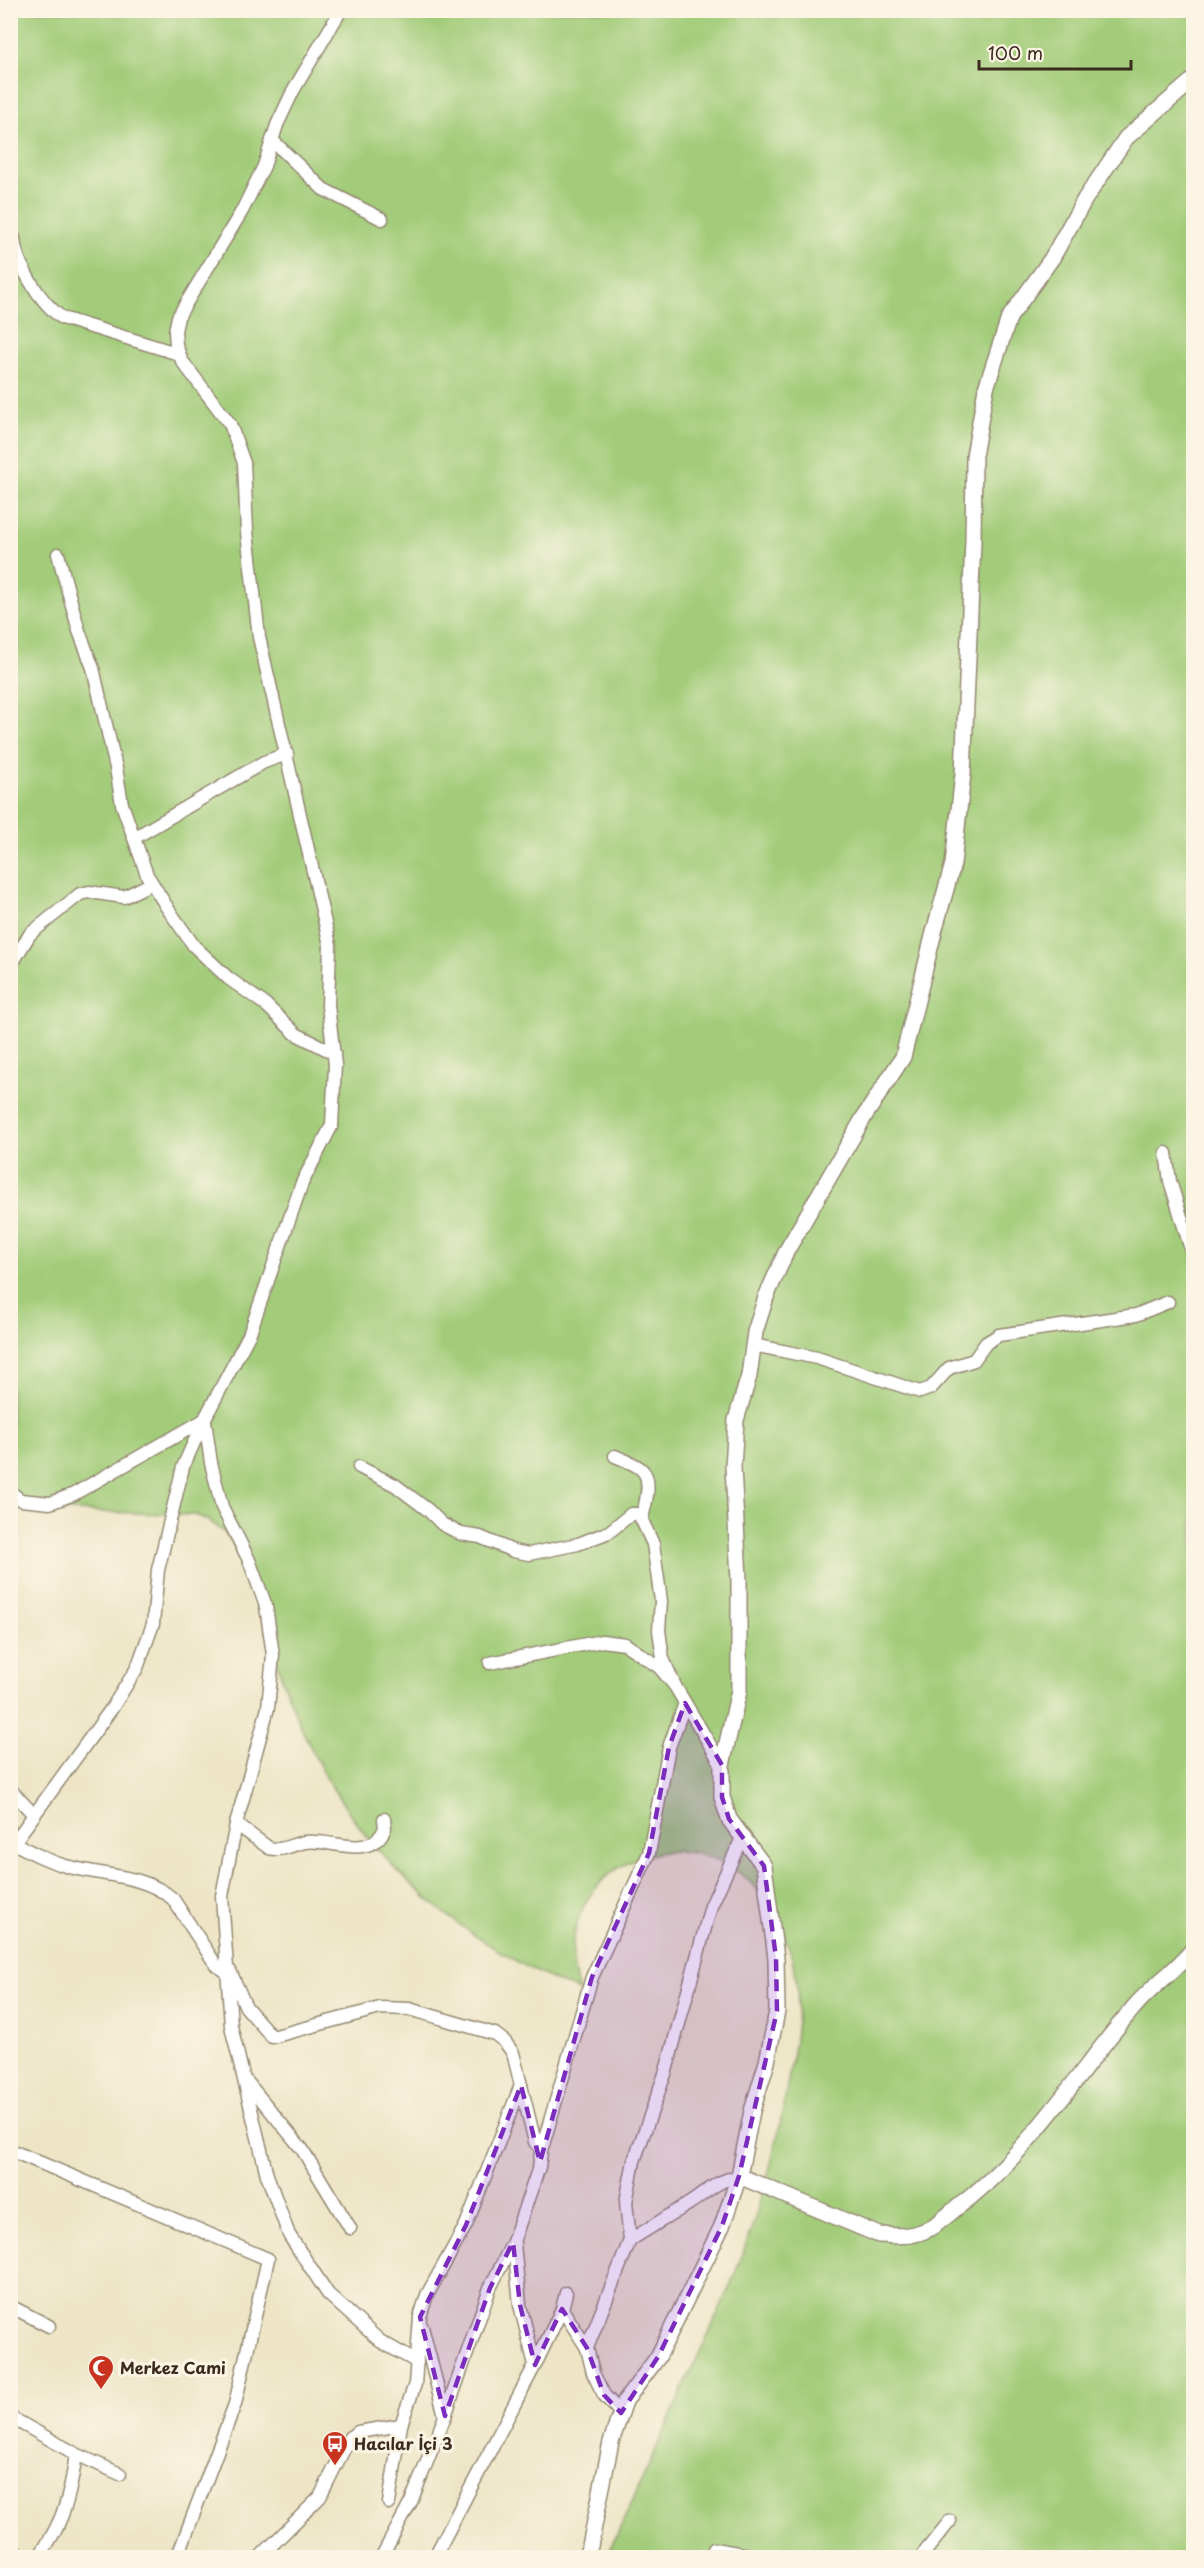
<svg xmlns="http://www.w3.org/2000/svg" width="1204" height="2568" viewBox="0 0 1204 2568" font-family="'Playpen Sans',sans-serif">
  <rect width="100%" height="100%" fill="#fcf5e5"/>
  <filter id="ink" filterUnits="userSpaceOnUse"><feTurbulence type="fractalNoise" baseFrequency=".0167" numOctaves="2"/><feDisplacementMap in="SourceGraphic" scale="12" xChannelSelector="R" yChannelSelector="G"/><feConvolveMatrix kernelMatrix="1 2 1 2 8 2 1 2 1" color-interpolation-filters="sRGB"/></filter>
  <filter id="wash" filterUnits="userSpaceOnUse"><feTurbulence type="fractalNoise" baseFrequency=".008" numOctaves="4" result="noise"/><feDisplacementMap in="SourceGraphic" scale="24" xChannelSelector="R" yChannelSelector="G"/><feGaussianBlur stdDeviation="1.35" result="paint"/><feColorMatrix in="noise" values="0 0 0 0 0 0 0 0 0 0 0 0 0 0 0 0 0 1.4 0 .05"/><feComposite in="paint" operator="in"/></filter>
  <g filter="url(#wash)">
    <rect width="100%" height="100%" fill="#ede5c6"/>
    <path fill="#a2cc79" stroke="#6e7b4c" stroke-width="1.5" d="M 11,11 L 1193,11 L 1193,2557 L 607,2557 C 633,2499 660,2441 686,2382 C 703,2345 721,2309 736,2271 C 759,2212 777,2149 787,2086 C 793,2054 800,2019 797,1986 C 795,1962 787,1939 777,1919 C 712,1792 538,1860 579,1991 C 475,1949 387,1878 329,1782 C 310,1749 294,1714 282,1678 C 270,1642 260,1606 245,1571 C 240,1560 236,1548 229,1538 C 220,1527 209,1520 196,1515 L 11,1509 Z"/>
  </g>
  <g filter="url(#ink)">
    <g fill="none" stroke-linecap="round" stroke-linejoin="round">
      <defs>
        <g id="minor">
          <path d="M 272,140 L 323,189 L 382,219"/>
          <path d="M 14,238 C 15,263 41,303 62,318 L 179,354"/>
          <path d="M 58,554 L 79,631 L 93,668 L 116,768 L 122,804 L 147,875 L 168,909 L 194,946 L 228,978 L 266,1005 L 296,1034 L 334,1053"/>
          <path d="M 134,838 L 264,762 L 287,754"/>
          <path d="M 10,967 L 30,934 L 80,894 L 89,892 L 124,897 L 152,883"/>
          <path d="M 1166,1153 L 1170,1181 L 1194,1259"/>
          <path d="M 753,1345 L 817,1358 L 920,1392 L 931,1388 L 949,1368 L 974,1360 L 986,1343 L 999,1335 L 1136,1315 L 1168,1302"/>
          <path d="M 205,1421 L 211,1463 L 222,1507 L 249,1560 L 266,1606 L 273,1655 L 268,1708 L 236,1824 L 222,1896 L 231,2026 L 267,2175 L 289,2235 L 328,2294 L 380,2341 L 417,2362"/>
          <path d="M 615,1456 C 623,1460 635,1463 642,1470 C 653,1480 645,1505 642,1518"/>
          <path d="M 359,1467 L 395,1485 L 428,1510 L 442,1524 L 461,1534 L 480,1537 L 513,1551 L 529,1554 L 578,1544 L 609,1532 L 631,1514 L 639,1514 L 653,1544 L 661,1601 L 659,1630 L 663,1659 L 675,1686"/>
          <path d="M 10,1492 L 21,1500 L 50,1503 L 74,1494 L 204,1420"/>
          <path d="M 490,1663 L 602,1641 L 625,1644 L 659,1667 L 675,1686 L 722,1765"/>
          <path d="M 10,1789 L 34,1815"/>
          <path d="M 236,1824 L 269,1848 C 282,1852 292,1844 305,1842 C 331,1838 371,1862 385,1828 L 384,1819"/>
          <path d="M 14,1843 C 31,1852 47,1861 66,1866 C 101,1876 145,1874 173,1899 L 216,1965 L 227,1972"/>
          <path d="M 10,1848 L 112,1708 L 137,1668 L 153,1624 L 158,1570 L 183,1467 L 204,1420 L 249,1335 L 302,1183 L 332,1125 L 335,1065 L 328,1006 L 330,945 L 259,637 L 247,532 L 244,463 L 230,424 L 182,361 L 176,345 L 175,331 L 178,317 L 185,305 L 242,211 L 264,166 L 277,125 L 293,91 L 341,10"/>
          <path d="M 230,1971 L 246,2007 L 272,2037 L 380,2008 L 409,2009 L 495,2034 L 505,2042 L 513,2053 L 535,2142 L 538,2145 L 543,2145 L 592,1977 L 649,1853 L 669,1747 L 685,1703"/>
          <path d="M 247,2082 L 302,2149 L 350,2228"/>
          <path d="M 10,2150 L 268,2259 L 235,2404 L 180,2550"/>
          <path d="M 630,2240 C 650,2228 670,2215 690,2203 C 710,2190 714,2182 739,2176"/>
          <path d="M 514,2244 L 520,2305 L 535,2365"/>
          <path d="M 10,2306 L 49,2326"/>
          <path d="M 562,2309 L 587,2348"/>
          <path d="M 422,2327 L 445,2416"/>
          <path d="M 621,2413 L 604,2395 L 593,2373 L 587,2348 L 630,2240 L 626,2202 L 634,2161 L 666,2071 L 711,1906 L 742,1838"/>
          <path d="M 10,2417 L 76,2454 L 120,2474"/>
          <path d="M 389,2503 L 401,2425 L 415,2384 L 420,2317 L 427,2295 L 466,2225 L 521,2085"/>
          <path d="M 714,2549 L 766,2558"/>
          <path d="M 38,2558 C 64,2521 70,2497 76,2454"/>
          <path d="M 259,2558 L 320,2497 L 350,2437 L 358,2432 L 401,2425"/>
          <path d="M 381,2558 L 411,2502 L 445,2416 L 490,2288 L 513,2242 L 539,2167 L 542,2145"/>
          <path d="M 434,2558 L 535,2365 L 562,2309 L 566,2293"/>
          <path d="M 920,2558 L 950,2521"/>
        </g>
        <g id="tertiary">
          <path d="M 739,2176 L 879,2235 C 894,2236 910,2237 924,2231 C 935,2227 945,2217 954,2210 C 1028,2156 1076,2074 1135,2006 C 1153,1985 1177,1970 1194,1948"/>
          <path d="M 10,2548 L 19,2558"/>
          <path d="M 585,2558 L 590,2546 L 611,2442 L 625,2401 L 658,2357 L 722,2226 L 739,2176 L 752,2111 L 767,2062 L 777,2011 L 776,1958 L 764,1866 L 729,1819 L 722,1797 L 722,1765 L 739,1691 L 739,1579 L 733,1467 L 736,1420 L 749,1376 L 755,1332 L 766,1297 L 787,1250 L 864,1117 L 903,1057 L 935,928 L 953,864 L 963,774 L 973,541 L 974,456 L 986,388 L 1009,318 L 1052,258 L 1085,199 L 1126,138 L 1194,79"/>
          <path d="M 1192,2558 L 1194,2557"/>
        </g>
      </defs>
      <use href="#minor" stroke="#948872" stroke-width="15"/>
      <use href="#tertiary" stroke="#948872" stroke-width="18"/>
      <use href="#minor" stroke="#fff" stroke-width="12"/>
      <use href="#tertiary" stroke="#fff" stroke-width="15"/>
    </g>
  </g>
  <path fill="#7b2cbf" fill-opacity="0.2" stroke="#7b2cbf" stroke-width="4.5" stroke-dasharray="12 8" stroke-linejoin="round" d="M 685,1703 L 722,1765 L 722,1797 L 729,1819 L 764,1866 L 776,1958 L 777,2011 L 739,2176 L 722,2226 L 658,2357 L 621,2413 L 604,2395 L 587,2348 L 562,2309 L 535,2365 L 520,2305 L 513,2242 L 490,2288 L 445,2416 L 420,2317 L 466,2225 L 521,2085 L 540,2162 L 592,1977 L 649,1853 L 669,1747 Z"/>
  <defs>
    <symbol id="mosque-pin" viewBox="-11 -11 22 30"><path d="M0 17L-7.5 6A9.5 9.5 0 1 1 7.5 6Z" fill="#c8321e" stroke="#fcf5e5"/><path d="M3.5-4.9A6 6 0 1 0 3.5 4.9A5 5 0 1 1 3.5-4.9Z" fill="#fff"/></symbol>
    <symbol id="bus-pin" viewBox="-11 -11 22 30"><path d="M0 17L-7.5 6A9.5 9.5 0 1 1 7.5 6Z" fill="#c8321e" stroke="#fcf5e5"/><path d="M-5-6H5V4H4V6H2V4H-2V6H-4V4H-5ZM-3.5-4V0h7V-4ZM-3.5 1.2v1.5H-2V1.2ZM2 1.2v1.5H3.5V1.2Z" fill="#fff"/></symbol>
  </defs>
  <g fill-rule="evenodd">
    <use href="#mosque-pin" x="86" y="2353" width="30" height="40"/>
    <use href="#bus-pin" x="320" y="2429" width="30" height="40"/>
  </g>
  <g text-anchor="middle" stroke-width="6" stroke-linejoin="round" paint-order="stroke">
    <g font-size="16" font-weight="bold" fill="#3b2a1e" stroke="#fcf5e5" text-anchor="start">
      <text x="120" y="2374">Merkez Cami</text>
      <text x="354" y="2450">Hacılar İçi 3</text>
    </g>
  </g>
  <rect width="1204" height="2568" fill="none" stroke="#fcf5e5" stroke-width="36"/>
  <path d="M979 60v9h152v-9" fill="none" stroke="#3b2a1e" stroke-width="3"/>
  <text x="988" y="60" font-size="18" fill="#3b2a1e" stroke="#fcf5e5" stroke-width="4.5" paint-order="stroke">100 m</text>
</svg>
